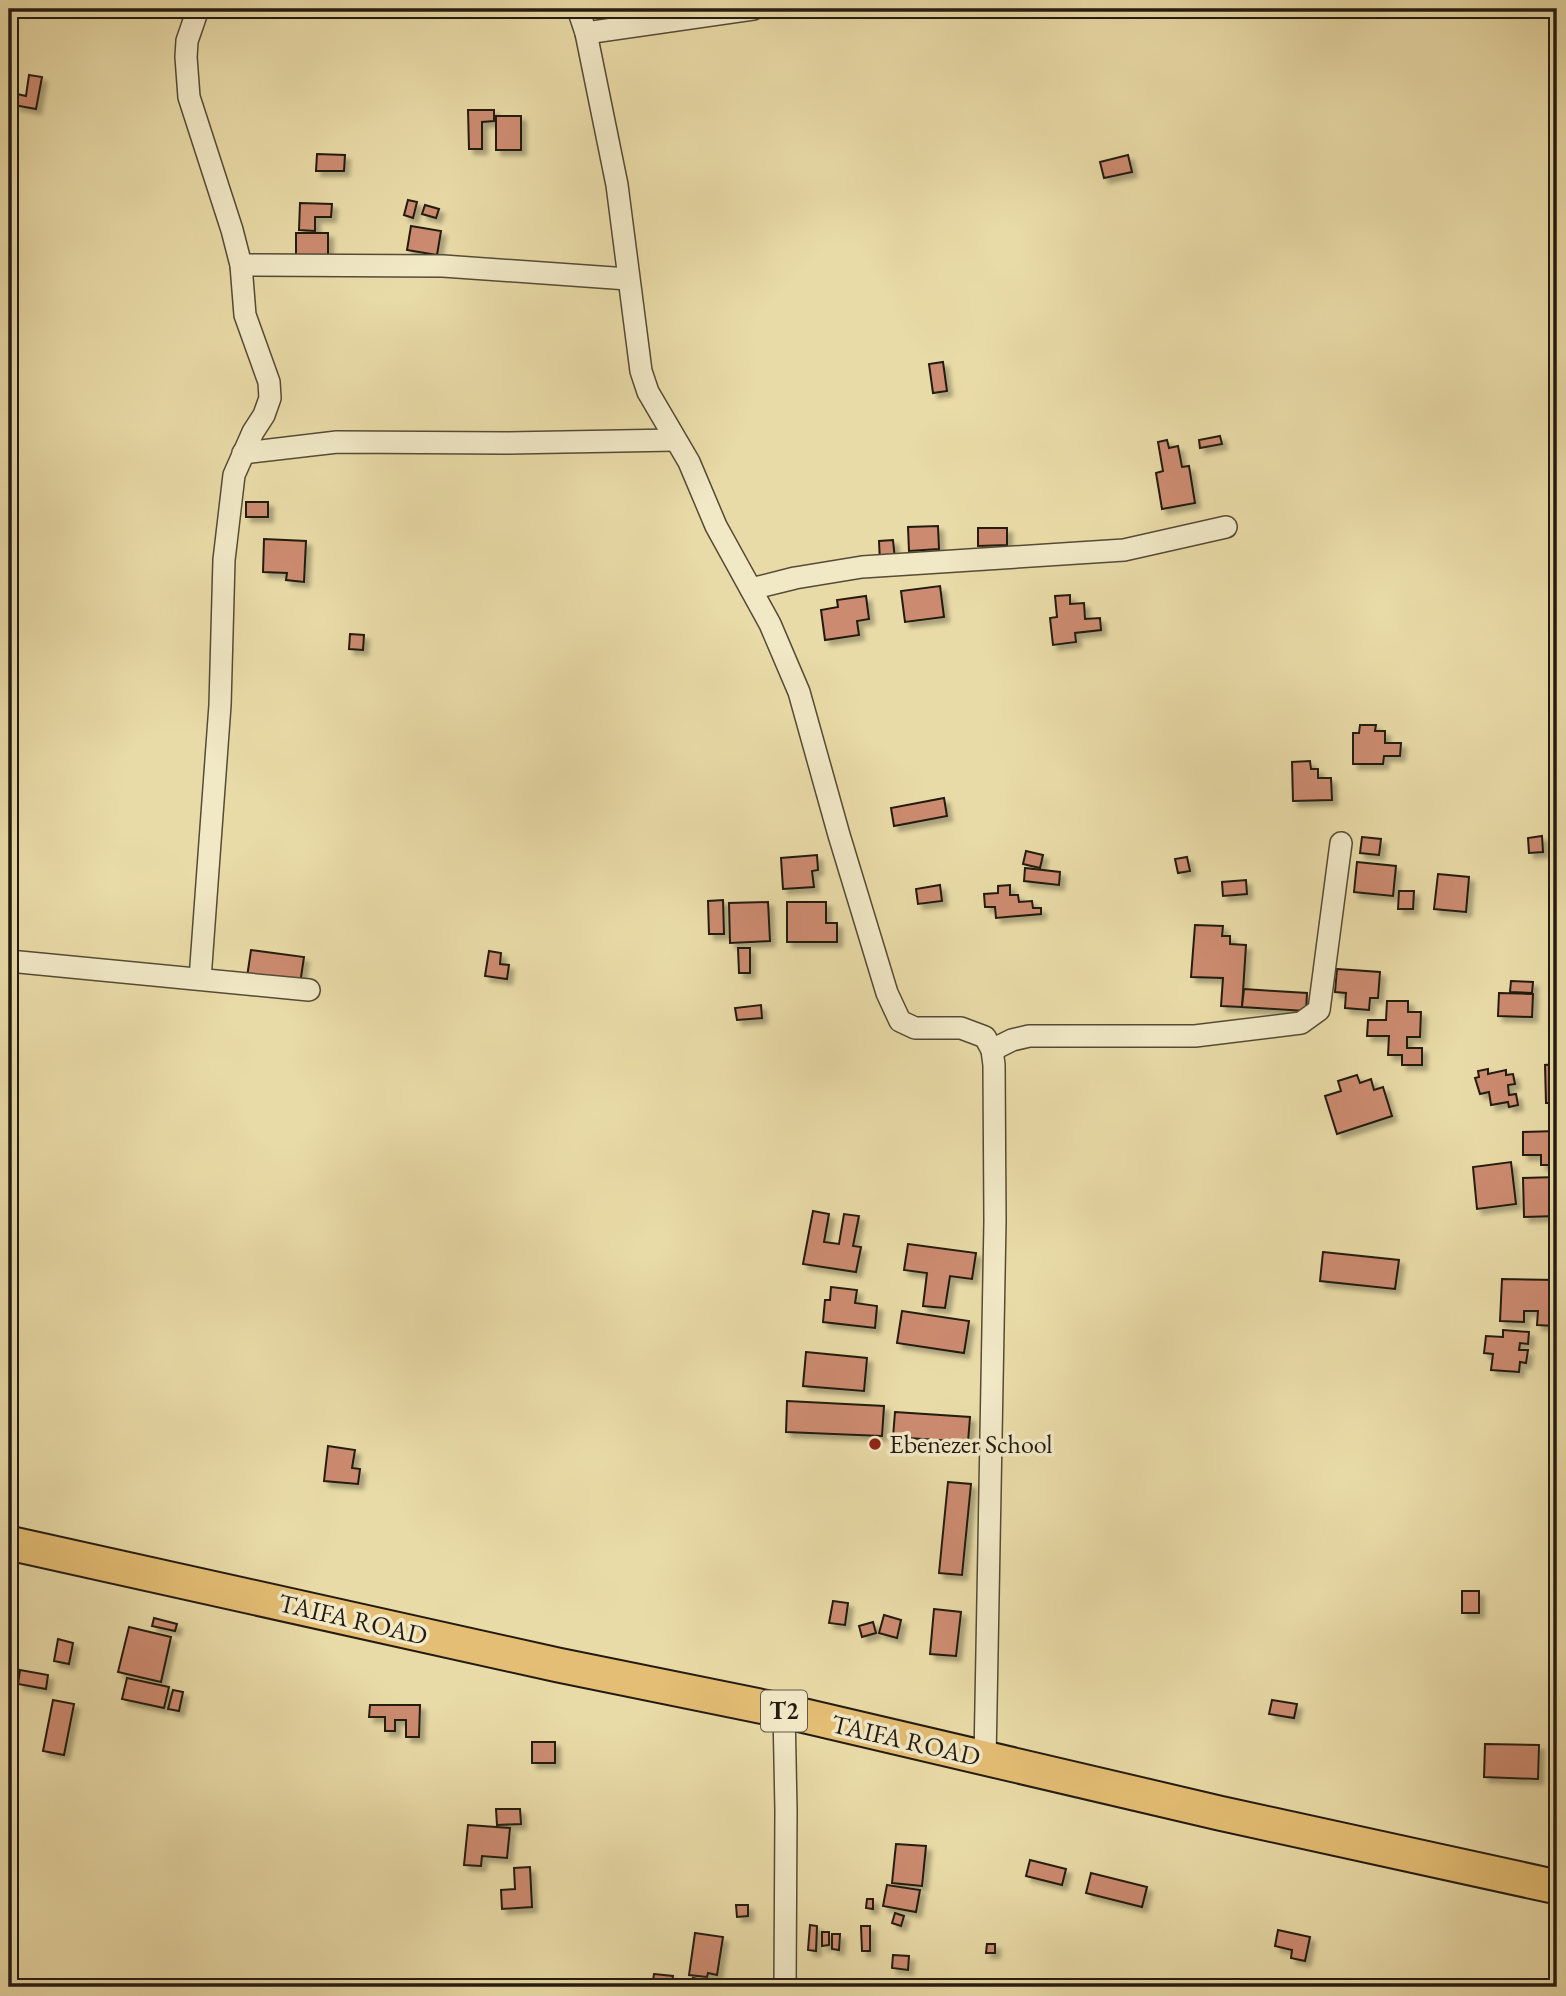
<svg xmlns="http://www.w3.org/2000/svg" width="1566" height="1996" viewBox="0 0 1566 1996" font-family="'EB Garamond',serif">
  <defs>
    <filter id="shadow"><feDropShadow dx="5" dy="5" stdDeviation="2" flood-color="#0004"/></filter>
  </defs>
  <rect width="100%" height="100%" fill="#e9dba7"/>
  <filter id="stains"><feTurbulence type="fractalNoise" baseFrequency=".00286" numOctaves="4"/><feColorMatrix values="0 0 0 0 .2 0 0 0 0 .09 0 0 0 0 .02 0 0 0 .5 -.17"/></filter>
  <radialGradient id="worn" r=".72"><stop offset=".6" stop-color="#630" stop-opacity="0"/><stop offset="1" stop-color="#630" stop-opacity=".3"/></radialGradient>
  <g fill="#cc8b70" stroke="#241b11" stroke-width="2" filter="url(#shadow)">
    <path d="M 29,75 L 42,77 L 36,109 L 14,105 L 17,94 L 26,96 Z"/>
    <path d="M 468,110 L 494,110 L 494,121 L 482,122 L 482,149 L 469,149 Z"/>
    <rect x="496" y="116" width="25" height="34"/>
    <path d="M 317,154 L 345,155 L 344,171 L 316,171 Z"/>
    <path d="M 1128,155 L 1132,172 L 1104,178 L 1100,162 Z"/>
    <path d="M 408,200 L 417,202 L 413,218 L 404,215 Z"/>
    <path d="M 300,203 L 332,204 L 331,217 L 315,217 L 315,231 L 299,230 Z"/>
    <path d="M 425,205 L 439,209 L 436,218 L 422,214 Z"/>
    <path d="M 411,226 L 441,231 L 437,255 L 407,250 Z"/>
    <rect x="296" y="233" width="32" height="25"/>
    <path d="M 943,362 L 947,391 L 933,393 L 929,364 Z"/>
    <path d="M 1220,436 L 1222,444 L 1200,448 L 1199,440 Z"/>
    <path d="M 1167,440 L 1169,448 L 1178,446 L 1182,467 L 1189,466 L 1195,503 L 1162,509 L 1156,473 L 1163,471 L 1158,442 Z"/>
    <rect x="246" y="502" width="22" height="15"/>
    <path d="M 938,526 L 939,549 L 909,551 L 908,527 Z"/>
    <path d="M 978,528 L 1007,528 L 1007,545 L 978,546 Z"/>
    <path d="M 264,539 L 306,541 L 304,582 L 286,580 L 287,573 L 263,572 Z"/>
    <path d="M 893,540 L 895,560 L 880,562 L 879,541 Z"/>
    <path d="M 940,586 L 944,617 L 905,622 L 901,591 Z"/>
    <path d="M 1070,595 L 1070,604 L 1084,603 L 1085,619 L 1100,618 L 1101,630 L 1075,633 L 1076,642 L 1053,645 L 1050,618 L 1057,617 L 1055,596 Z"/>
    <path d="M 866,596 L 869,619 L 857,621 L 859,635 L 825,640 L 821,610 L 838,607 L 837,600 Z"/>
    <path d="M 350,634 L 364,635 L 363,650 L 349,649 Z"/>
    <path d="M 1360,725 L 1376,725 L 1375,731 L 1385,731 L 1385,743 L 1401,743 L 1400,756 L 1384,756 L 1383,764 L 1353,764 L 1353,733 L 1359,733 Z"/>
    <path d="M 1310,761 L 1311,769 L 1318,769 L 1318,778 L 1331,778 L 1332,800 L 1293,801 L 1292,762 Z"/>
    <path d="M 944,798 L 947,816 L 894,826 L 891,808 Z"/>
    <path d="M 1542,836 L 1543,852 L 1529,853 L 1528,838 Z"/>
    <path d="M 1362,837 L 1381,839 L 1379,855 L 1360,853 Z"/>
    <path d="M 1026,851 L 1043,855 L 1040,868 L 1023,864 Z"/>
    <path d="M 817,855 L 818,870 L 812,871 L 814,887 L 783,889 L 781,858 Z"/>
    <path d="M 1187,857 L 1190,871 L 1178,873 L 1175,859 Z"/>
    <path d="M 1357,862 L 1396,866 L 1393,896 L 1354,892 Z"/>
    <path d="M 1025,868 L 1060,872 L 1059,885 L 1024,881 Z"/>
    <path d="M 1438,874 L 1469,877 L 1466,912 L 1434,909 Z"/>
    <path d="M 1246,880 L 1247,894 L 1223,896 L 1222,882 Z"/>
    <path d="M 940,885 L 942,901 L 918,904 L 916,889 Z"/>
    <path d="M 1010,885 L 1010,895 L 1018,895 L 1019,902 L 1032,901 L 1033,908 L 1041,908 L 1041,914 L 996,918 L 995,907 L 985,907 L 984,894 L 998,893 L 998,886 Z"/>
    <path d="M 1399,891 L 1414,891 L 1413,909 L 1398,909 Z"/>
    <path d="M 723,900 L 724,934 L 709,934 L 708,901 Z"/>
    <path d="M 768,902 L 770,941 L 730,943 L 729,903 Z"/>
    <path d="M 787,902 L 826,902 L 826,923 L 837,923 L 837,942 L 787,942 Z"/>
    <path d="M 1195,925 L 1223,926 L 1222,936 L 1230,936 L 1230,944 L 1246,945 L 1242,1007 L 1221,1006 L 1223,978 L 1191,977 Z"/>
    <path d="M 738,948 L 750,948 L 750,973 L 739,973 Z"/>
    <path d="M 251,950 L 304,957 L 300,984 L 247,977 Z"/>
    <path d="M 489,951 L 501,953 L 500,964 L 509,965 L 507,979 L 485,976 Z"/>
    <path d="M 1337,969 L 1380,972 L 1378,998 L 1370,998 L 1369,1010 L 1345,1008 L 1346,993 L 1335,992 Z"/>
    <path d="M 1511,981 L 1533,982 L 1532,993 L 1510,992 Z"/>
    <path d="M 1244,989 L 1307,993 L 1306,1011 L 1242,1007 Z"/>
    <path d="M 1499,993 L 1533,994 L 1532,1017 L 1498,1016 Z"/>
    <path d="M 1387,1001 L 1408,1001 L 1408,1012 L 1421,1012 L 1420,1037 L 1407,1037 L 1407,1048 L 1422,1048 L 1422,1065 L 1402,1065 L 1402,1055 L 1388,1055 L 1389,1036 L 1367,1036 L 1368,1020 L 1386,1020 Z"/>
    <path d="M 761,1005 L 762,1018 L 737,1020 L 735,1008 Z"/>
    <path d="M 1557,1064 L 1557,1103 L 1546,1103 L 1545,1065 Z"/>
    <path d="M 1488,1069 L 1488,1074 L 1506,1070 L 1506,1075 L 1513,1074 L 1515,1084 L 1508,1085 L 1509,1095 L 1516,1094 L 1518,1105 L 1509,1107 L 1508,1102 L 1491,1105 L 1489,1092 L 1480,1094 L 1475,1078 L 1479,1077 L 1478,1071 Z"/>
    <path d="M 1357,1075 L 1360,1083 L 1371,1079 L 1374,1090 L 1383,1087 L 1392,1116 L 1337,1134 L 1325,1096 L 1341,1091 L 1338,1081 Z"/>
    <path d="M 1557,1131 L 1557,1165 L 1541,1165 L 1541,1155 L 1523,1155 L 1523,1132 Z"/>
    <path d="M 1511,1162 L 1516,1204 L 1477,1209 L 1473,1167 Z"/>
    <path d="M 1557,1177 L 1557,1216 L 1524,1217 L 1523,1178 Z"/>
    <path d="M 813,1211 L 829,1214 L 824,1242 L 839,1244 L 844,1214 L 859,1216 L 853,1246 L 861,1247 L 856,1272 L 803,1264 Z"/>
    <path d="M 908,1244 L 976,1253 L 972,1279 L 950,1276 L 945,1308 L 923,1306 L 927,1273 L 904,1270 Z"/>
    <path d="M 1323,1252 L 1399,1260 L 1395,1289 L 1320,1281 Z"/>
    <path d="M 1502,1279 L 1556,1280 L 1554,1326 L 1537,1325 L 1538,1311 L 1524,1311 L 1524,1322 L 1500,1321 Z"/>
    <path d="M 831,1287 L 857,1290 L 855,1303 L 877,1306 L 875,1328 L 823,1322 L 825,1300 L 830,1300 Z"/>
    <path d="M 902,1311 L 969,1321 L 964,1353 L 897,1343 Z"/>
    <path d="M 1503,1330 L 1529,1332 L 1528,1344 L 1520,1343 L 1519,1350 L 1528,1350 L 1526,1363 L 1520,1362 L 1519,1372 L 1491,1370 L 1493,1354 L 1484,1353 L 1486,1336 L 1503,1337 Z"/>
    <path d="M 806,1352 L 867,1358 L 864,1391 L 803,1386 Z"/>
    <path d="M 787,1401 L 884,1406 L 882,1436 L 786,1432 Z"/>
    <path d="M 895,1412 L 970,1417 L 968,1442 L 893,1437 Z"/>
    <path d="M 328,1446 L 355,1450 L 352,1468 L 360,1469 L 358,1484 L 324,1481 Z"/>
    <path d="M 948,1482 L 971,1484 L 962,1575 L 939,1573 Z"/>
    <rect x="1462" y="1591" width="17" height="22"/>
    <path d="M 833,1601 L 848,1603 L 845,1625 L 829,1623 Z"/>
    <path d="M 934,1609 L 961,1612 L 956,1656 L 930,1654 Z"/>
    <path d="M 884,1615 L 901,1620 L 897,1638 L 879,1633 Z"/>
    <path d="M 154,1618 L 177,1624 L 175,1631 L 152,1626 Z"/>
    <path d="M 873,1622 L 876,1633 L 862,1637 L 859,1626 Z"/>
    <path d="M 129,1627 L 171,1637 L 161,1682 L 118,1672 Z"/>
    <path d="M 58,1639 L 73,1643 L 69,1664 L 54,1661 Z"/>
    <path d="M 20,1670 L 48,1675 L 46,1689 L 18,1684 Z"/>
    <path d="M 127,1678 L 169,1687 L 164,1708 L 122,1699 Z"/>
    <path d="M 173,1690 L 183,1692 L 179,1711 L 168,1709 Z"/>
    <path d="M 53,1700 L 74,1704 L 64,1755 L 43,1751 Z"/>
    <path d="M 1272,1700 L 1297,1704 L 1294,1718 L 1269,1714 Z"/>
    <path d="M 370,1705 L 420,1705 L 419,1737 L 406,1737 L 406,1720 L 395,1720 L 395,1731 L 385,1731 L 385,1717 L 369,1717 Z"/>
    <rect x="532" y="1742" width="23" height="21"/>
    <path d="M 1485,1744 L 1539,1745 L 1538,1779 L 1484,1777 Z"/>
    <path d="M 496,1809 L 520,1809 L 521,1824 L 497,1825 Z"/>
    <path d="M 468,1825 L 510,1828 L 507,1858 L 482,1856 L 481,1866 L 464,1865 Z"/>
    <path d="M 896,1844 L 926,1846 L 922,1886 L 892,1883 Z"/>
    <path d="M 1030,1860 L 1066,1869 L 1062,1885 L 1026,1876 Z"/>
    <path d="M 530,1867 L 532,1907 L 502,1909 L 501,1890 L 515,1889 L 514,1868 Z"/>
    <path d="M 1091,1873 L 1147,1887 L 1142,1907 L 1086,1893 Z"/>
    <path d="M 887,1885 L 920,1890 L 916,1912 L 883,1906 Z"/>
    <path d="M 867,1899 L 873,1899 L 873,1909 L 866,1908 Z"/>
    <path d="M 736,1905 L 748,1905 L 748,1916 L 737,1917 Z"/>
    <path d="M 895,1913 L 904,1916 L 901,1926 L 892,1923 Z"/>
    <path d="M 810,1925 L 817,1926 L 816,1951 L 808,1950 Z"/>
    <path d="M 861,1926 L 870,1926 L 870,1951 L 862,1951 Z"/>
    <path d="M 1278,1930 L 1310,1937 L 1305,1961 L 1291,1958 L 1292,1950 L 1275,1946 Z"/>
    <path d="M 822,1932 L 829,1932 L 829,1945 L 822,1946 Z"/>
    <path d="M 695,1933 L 723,1937 L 717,1975 L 708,1973 L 707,1977 L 689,1975 Z"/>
    <path d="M 832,1934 L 840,1934 L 839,1950 L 832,1949 Z"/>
    <path d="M 987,1944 L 995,1944 L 995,1953 L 986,1953 Z"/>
    <path d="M 893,1955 L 909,1956 L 908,1970 L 892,1968 Z"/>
    <path d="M 654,1974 L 673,1976 L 672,1982 L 653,1980 Z"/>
    <path d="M 693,1978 L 707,1981 L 706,1986 L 692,1983 Z"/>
    <path d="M 219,1980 L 252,1982 L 251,1987 L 218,1987 Z"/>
    <path d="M 651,1981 L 672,1985 L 671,1987 L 650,1987 Z"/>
  </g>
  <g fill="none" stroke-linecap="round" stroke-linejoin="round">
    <defs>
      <g id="minor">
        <path d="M 198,9 L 187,41 L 186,57 L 189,97 L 232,230 L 241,265 L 245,315 L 269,382 L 270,398 L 264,415 L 253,432 L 234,475 L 224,560 L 220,705 L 200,979"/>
        <path d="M 578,9 L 586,33 L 617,185 L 641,371 L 648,392 L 689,462 L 716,526 L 770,624 L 799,692 L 839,835 L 887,993 L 900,1021 L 915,1028 L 961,1028 L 985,1037 L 992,1050 L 994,1065 L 995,1221 L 985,1759"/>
        <path d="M 586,33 L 753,9"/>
        <path d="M 241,265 L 443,266 L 628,279"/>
        <path d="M 243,453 L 337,442 L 508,443 L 675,440"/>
        <path d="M 751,589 L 795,578 L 862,567 L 1124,550 L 1226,527"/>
        <path d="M 9,961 L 309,990"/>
        <path d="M 992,1050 L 1012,1040 L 1029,1036 L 1195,1036 L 1301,1023 L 1319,1010 L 1341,843"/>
        <path d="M 784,1711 L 786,1810 L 785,1987"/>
      </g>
      <path id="trunk" d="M 9,1543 L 558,1665 L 784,1711 L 1219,1813 L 1557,1887"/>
    </defs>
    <use href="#minor" stroke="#554b36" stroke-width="24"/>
    <use href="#trunk" stroke="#241b11" stroke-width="37"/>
    <use href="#minor" stroke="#f1e8c6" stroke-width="21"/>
    <use href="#trunk" stroke="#e4be74" stroke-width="33"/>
  </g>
  <circle fill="#8f2418" stroke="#f1e8c6" stroke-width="2.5" cx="875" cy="1444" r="7"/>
  <g text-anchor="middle" stroke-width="7" stroke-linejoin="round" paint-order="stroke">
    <rect fill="#f1e8c6" stroke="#625847" stroke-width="2" x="761" y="1690.5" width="46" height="41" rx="5"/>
    <g font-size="24" font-weight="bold" fill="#241b11">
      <text x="784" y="1719">T2</text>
    </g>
    <g font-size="26" fill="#241b11" stroke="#f1e8c6" text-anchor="start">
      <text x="889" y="1453">Ebenezer School</text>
    </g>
    <g font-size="26" fill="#241b11" stroke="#f1e8c6">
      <text transform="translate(353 1619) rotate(13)" y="9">TAIFA ROAD</text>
      <text transform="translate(906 1740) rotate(13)" y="9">TAIFA ROAD</text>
    </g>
  </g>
  <rect width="1566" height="1996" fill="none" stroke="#e9dba7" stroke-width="35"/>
  <rect x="10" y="10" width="1545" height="1975" fill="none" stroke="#241b11" stroke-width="3.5"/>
  <rect x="18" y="18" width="1531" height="1961" fill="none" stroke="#241b11" stroke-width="2"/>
  <rect width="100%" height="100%" filter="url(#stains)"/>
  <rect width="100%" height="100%" fill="url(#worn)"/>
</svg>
